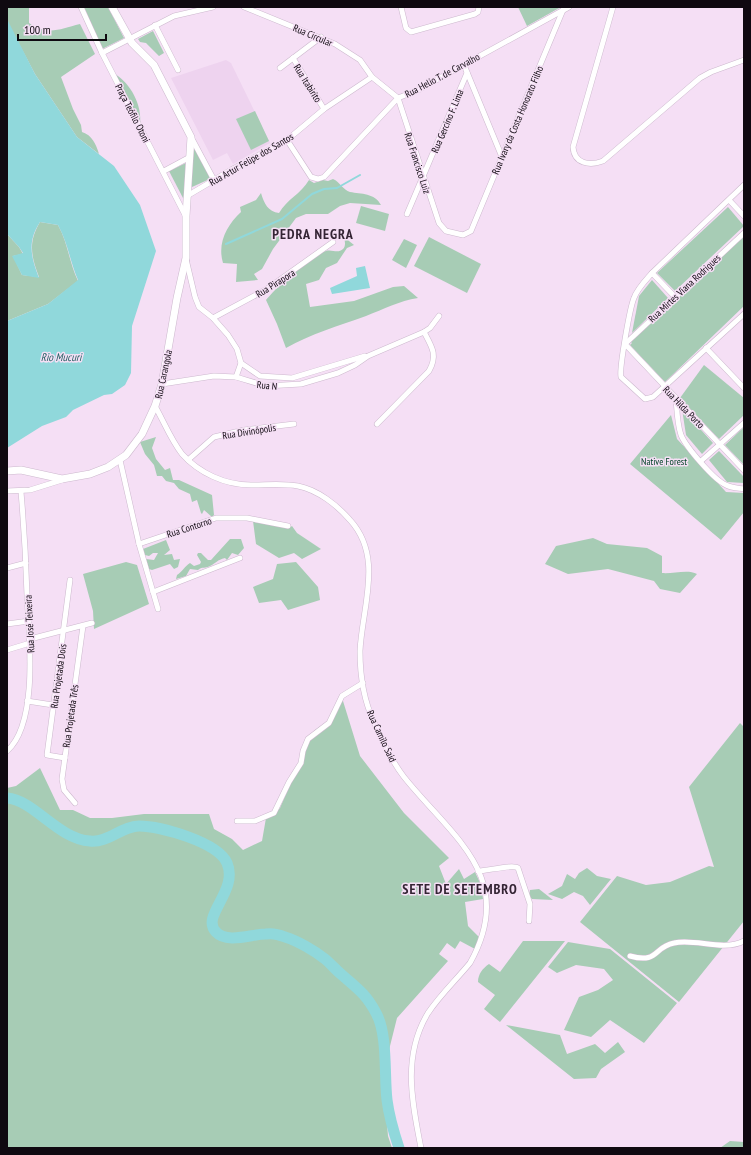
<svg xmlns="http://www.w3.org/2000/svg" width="751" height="1155" viewBox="0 0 751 1155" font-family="'PT Sans Narrow',sans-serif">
  <rect width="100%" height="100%" fill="#f5dff5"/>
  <path fill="#eed3ef" d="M 226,60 L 231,63 L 270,143 L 233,164 L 227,153 L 213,160 L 171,78 Z"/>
  <g fill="#a7ccb5">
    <path d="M 7,7 L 29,7 L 29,23 C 48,36 60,29 80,24 L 95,54 L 61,77 L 73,109 L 81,125 L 82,132 C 92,135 96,144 99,154 L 77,137 L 35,74 L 8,23 Z"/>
    <path d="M 84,7 L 108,7 L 124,38 L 102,49 Z"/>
    <path d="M 518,7 L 561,7 L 527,26 Z"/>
    <path d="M 153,31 L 164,53 L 159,56 L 146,43 L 140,42 L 138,39 Z"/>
    <path d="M 115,74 C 131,84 142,105 140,124 Z"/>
    <path d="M 255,111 L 269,141 L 251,150 L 236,119 Z"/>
    <path d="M 195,149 L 212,178 L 192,187 L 190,186 L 193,151 Z"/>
    <path d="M 186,163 L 184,198 L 183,198 L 169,171 Z"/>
    <path d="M 333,179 C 340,182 343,190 350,192 C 361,194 375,193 381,205 L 350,203 L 340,206 L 328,214 L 306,214 L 296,218 L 273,249 L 262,269 L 254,274 L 258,280 L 236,282 L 237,264 L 223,263 C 217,243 227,225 241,212 L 240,207 L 256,200 L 261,193 C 264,203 268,212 279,213 C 287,199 301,194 309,180 L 314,183 L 323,180 L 328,181 Z"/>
    <path d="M 361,206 L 389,214 L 385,231 L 356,223 Z"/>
    <path d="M 728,207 L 744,226 L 675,291 L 657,273 Z"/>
    <path d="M 40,222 L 58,225 C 68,243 69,262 78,281 L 48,304 L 7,321 L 7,234 L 19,247 L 23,254 L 13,256 L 22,275 L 39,277 C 31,256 28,242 40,222 Z"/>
    <path d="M 744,236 L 744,306 L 665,382 L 630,345 L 632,343 L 629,340 Z"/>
    <path d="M 344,237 L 354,245 L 347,248 L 337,263 L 326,268 L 319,280 L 306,284 L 310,307 L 354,301 L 393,287 L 404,286 L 418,298 C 399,301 384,309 366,316 C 338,326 311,334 286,348 L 277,324 L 266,300 C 277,287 309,256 326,251 C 332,249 338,254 343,249 C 346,246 345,241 344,237 Z"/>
    <path d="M 429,237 L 481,264 L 467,293 L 414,266 Z"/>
    <path d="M 404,239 L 417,245 L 406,268 L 392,260 Z"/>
    <path d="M 652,280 L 668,298 L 632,333 L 639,296 Z"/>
    <path d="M 704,365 L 744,398 L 744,415 L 719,439 L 680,398 Z"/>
    <path d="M 682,409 L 713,443 L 702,454 L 686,435 Z"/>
    <path d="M 671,415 L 677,439 L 726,492 L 744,493 L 744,512 L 721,540 L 630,464 Z"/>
    <path d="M 744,427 L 744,465 L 725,445 Z"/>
    <path d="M 156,437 L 152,448 L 156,459 L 165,470 L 170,468 L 173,480 L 179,480 L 212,495 L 214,515 L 212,517 L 204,510 L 202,514 L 201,513 L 197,500 L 192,502 L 190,494 L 179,489 L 174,483 L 166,481 L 162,476 L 157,476 L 154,465 L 145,454 L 140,442 Z"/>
    <path d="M 719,451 L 744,477 L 744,483 L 727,482 L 709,460 Z"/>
    <path d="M 253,521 L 289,528 L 292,526 L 297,533 L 321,549 L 302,559 L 294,553 L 279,558 L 256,544 Z"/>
    <path d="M 593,538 L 607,544 L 647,548 L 662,556 L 662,573 C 673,574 688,569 697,574 L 680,593 L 660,589 L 654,581 L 608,569 L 568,574 L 545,564 L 556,546 Z"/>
    <path d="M 230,539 L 241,539 L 244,548 L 238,555 L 232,553 L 227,560 L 225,558 C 217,560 216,563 210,566 C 205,569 203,566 198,570 L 190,569 L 186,576 L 176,579 L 177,575 C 182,572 185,566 190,563 L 194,566 L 200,564 L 201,562 L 197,555 L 198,553 L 201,553 L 208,560 L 211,560 Z"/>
    <path d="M 166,540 L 170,550 L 164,555 L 172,554 L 174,560 L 180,559 L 178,567 L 174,569 L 170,564 L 152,570 L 149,569 L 146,559 L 154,560 L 158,553 L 153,553 L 149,556 L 145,555 L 143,549 Z"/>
    <path d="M 126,562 L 137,565 L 149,604 L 94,629 L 93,611 L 83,574 Z"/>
    <path d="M 296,562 L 318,587 L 320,600 L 288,610 L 281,600 L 259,603 L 253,587 L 273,579 L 277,564 Z"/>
    <path d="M 343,701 L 360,756 L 404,813 L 449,858 L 439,866 L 446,884 L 459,869 L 464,879 L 475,872 L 481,885 L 483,899 L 465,902 L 468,926 L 479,937 L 475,949 L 460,941 L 455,949 L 447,943 L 439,954 L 448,961 L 397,1018 L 383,1074 L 388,1136 L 392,1148 L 7,1148 L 7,788 L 16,786 L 40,768 L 60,810 L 73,810 L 90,818 L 112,818 L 144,814 L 209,814 L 214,829 L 232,839 L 243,850 L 262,841 L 266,818 L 274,814 L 280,808 L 307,744 L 315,730 L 328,721 L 337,702 Z"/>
    <path d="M 740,723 L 744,727 L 744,921 L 679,1002 L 580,922 L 617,876 L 646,885 L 670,882 L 709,866 L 714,867 L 689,787 Z"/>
    <path d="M 587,868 L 597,876 L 611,879 L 590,905 L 583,896 L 574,892 L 562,899 L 548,894 L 562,886 L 567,874 L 575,879 L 579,873 Z"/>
    <path d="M 539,889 L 553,900 L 532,899 L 529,896 L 530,890 Z"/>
    <path d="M 523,941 L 565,941 L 500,1022 L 484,1009 L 495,995 L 478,982 C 478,974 483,968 489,964 L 500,972 Z"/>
    <path d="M 568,942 L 610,949 L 677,1003 L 644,1043 L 610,1020 L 591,1037 L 564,1030 L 579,997 L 598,990 L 613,980 L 604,969 L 576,965 L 557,973 L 548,967 Z"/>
    <path d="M 506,1025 L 560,1035 L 567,1054 L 595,1044 L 605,1053 L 618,1042 L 625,1052 L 601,1069 L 596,1078 L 574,1079 Z"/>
    <path d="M 730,1141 L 744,1142 L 744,1148 L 720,1148 Z"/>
  </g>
  <g fill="#90d8db">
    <path d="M 7,19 L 35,74 L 77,137 L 114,166 L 140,205 L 156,251 L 132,326 L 131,373 L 125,385 L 112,394 L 104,395 L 73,410 L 66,417 L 42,426 L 7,448 L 7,321 L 48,304 L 78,280 C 70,262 68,243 58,225 L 40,222 C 27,242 31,257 39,278 L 22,275 L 12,256 L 23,253 L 19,247 L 7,234 Z"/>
    <path d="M 365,266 L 370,288 L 332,294 L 330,288 L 357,276 L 356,268 Z"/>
  </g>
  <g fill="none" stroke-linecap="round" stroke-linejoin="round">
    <path stroke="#90d8db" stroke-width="2" d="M 226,244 L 282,219 L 312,194 L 324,189 L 337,188 L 360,175"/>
    <path stroke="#90d8db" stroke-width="11" d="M 7,798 C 34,800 58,839 90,841 C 108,843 122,826 139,826 C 160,826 218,842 227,863 C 239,891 200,916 216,932 C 227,944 252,934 266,934 C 272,933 280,935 285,937 C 298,941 315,951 325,959 C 331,964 336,970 342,975 C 357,988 366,994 376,1013 C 388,1034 384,1076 387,1100 C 389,1116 394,1133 399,1148"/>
    <defs>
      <g id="minor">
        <path d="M 81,7 L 102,53 L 185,215"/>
        <path d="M 244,7 L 335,44 L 360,60 L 372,77 L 398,98 L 439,223 L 446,231 L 463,235 L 471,231 L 563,10"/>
        <path d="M 401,7 L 406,28 L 411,32 L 475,14 L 478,12 L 479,7"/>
        <path d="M 613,7 L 573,147 C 574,164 590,166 603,161 L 700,78 L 711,72 L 744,60"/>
        <path d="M 155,25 L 178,70"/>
        <path d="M 102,53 L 174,16 L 213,7"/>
        <path d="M 293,58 L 324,109"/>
        <path d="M 464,65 L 502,157"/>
        <path d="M 280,68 L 321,37"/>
        <path d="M 191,137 L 214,180"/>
        <path d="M 287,140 L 311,177 L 318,179 L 324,177 L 398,98 L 418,90 L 569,7"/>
        <path d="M 164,171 L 190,157"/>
        <path d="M 744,185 L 652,273 C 645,281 637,289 634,298 C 630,307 619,369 621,377 L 645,399 L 653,397 L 744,314"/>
        <path d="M 187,196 L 231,170 L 287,140 L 324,109 L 372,77"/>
        <path d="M 729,200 L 744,216"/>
        <path d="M 407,214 L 467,73"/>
        <path d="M 186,259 L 195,297 L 199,307 L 213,318 L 228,335 L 237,349 L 241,363 L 236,377"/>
        <path d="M 652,273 L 675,297"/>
        <path d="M 213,318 L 267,289 L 333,242"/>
        <path d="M 625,344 L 744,470"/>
        <path d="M 625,344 L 744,233"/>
        <path d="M 706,348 L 744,388"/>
        <path d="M 241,363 L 260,376 L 292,378 L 365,356"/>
        <path d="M 162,384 L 214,376 L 236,377 L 266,386 L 301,384 L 338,373 L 355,365 L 368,356 L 424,332 L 430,328 L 439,316"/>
        <path d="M 676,398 C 677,410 677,423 681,435 C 686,447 714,480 726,485 C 732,488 738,488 744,489"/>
        <path d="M 155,406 C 164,422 171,440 182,454 C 199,473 225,485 251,485 C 267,485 283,483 298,486 C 318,490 337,505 350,520 C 384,557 362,607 360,651 C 360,674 364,701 374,722 C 383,742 391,760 404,777 C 452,837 518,877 470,963 C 456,980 440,995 428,1013 C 402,1056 412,1102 421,1148"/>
        <path d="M 377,424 L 429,371 C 438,355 432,347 424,332"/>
        <path d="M 120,460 L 139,544 L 158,609"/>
        <path d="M 188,460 L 214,437 L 244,430 L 294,424"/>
        <path d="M 701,461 L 744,423"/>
        <path d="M 7,491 L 30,490 L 62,480"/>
        <path d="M 139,544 L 216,518 L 247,518 L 288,526"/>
        <path d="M 7,568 L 26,563"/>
        <path d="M 153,592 L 240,558"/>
        <path d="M 7,624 L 29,621"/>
        <path d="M 30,639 L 92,623"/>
        <path d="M 7,650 L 30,643"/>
        <path d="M 27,701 L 53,705"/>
        <path d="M 7,751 C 39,723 29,634 27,595 C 26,561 24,526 21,492"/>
        <path d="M 65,758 L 47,755 L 70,580"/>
        <path d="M 75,803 L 64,790 L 62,779 L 83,626"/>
        <path d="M 237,821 L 255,821 L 274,813 L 289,782 L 301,763 L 303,751 L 308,739 L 329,723 L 342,696 L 363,683"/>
        <path d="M 478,871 C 487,871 513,864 518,868 L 530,904 L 529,921"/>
        <path d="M 630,956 C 659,964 653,947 674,943 C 696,938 722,952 744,941"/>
      </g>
      <path id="secondary" d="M 7,471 L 21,470 L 62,479 L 90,474 L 108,467 L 126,455 L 142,434 L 155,406 L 162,384 L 177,298 L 186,258 L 186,216 L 191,137 L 154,65 L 132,43 L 112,7"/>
    </defs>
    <use href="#minor" stroke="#cdb9ce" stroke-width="6"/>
    <use href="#secondary" stroke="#cdb9ce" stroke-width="8"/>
    <use href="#minor" stroke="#fff" stroke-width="5"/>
    <use href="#secondary" stroke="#fff" stroke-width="7"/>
  </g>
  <g text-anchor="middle" stroke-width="3" stroke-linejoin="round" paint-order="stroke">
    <g font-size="10" fill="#0f0910" stroke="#f5dff5">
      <text transform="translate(313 35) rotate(23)" y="4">Rua Circular</text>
      <text transform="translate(442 75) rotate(-28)" y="4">Rua Helio T. de Carvalho</text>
      <text transform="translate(308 83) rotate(58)" y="4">Rua Itabirito</text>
      <text transform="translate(133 113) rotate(63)" y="4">Praça Teófilo Otoni</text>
      <text transform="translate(517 120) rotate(-67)" y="4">Rua Ivary da Costa Honorato Filho</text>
      <text transform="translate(447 121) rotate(-67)" y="4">Rua Gercino F. Lima</text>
      <text transform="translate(251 159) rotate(-30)" y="4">Rua Artur Felipe dos Santos</text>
      <text transform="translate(418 163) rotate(72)" y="4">Rua Francisco Luiz</text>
      <text transform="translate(275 283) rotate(-32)" y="4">Rua Pirapora</text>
      <text transform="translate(684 288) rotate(-43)" y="4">Rua Mirtes Viana Rodrigues</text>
      <text transform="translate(163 374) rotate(-78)" y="4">Rua Carangola</text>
      <text transform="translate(267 385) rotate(5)" y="4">Rua N</text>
      <text transform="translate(684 407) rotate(46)" y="4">Rua Hilda Porto</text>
      <text transform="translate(249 431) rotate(-9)" y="4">Rua Divinópolis</text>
      <text transform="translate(189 527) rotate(-18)" y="4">Rua Contorno</text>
      <text transform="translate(29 624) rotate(-93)" y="4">Rua José Teixeira</text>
      <text transform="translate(58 676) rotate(-82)" y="4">Rua Projetada Dois</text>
      <text transform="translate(70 716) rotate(-82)" y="4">Rua Projetada Três</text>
      <text transform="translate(382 736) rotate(65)" y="4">Rua Camilo Said</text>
    </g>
    <g font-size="10" fill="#004326" stroke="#f5dff5">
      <text x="664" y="465">Native Forest</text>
    </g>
    <g font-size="11" font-style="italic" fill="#246062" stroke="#f5dff5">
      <text x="61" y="361">Rio Mucuri</text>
    </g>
    <g font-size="14" font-weight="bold" letter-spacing="1" fill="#342434" stroke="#f5dff5">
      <text x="313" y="239">PEDRA NEGRA</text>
      <text x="460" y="894">SETE DE SETEMBRO</text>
    </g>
  </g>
  <rect width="751" height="1155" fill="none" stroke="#0f0910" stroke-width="16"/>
  <path d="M18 34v6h88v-6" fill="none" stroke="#0f0910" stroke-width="2"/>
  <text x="24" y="34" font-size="12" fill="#0f0910" stroke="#f5dff5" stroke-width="3" paint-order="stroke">100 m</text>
</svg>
